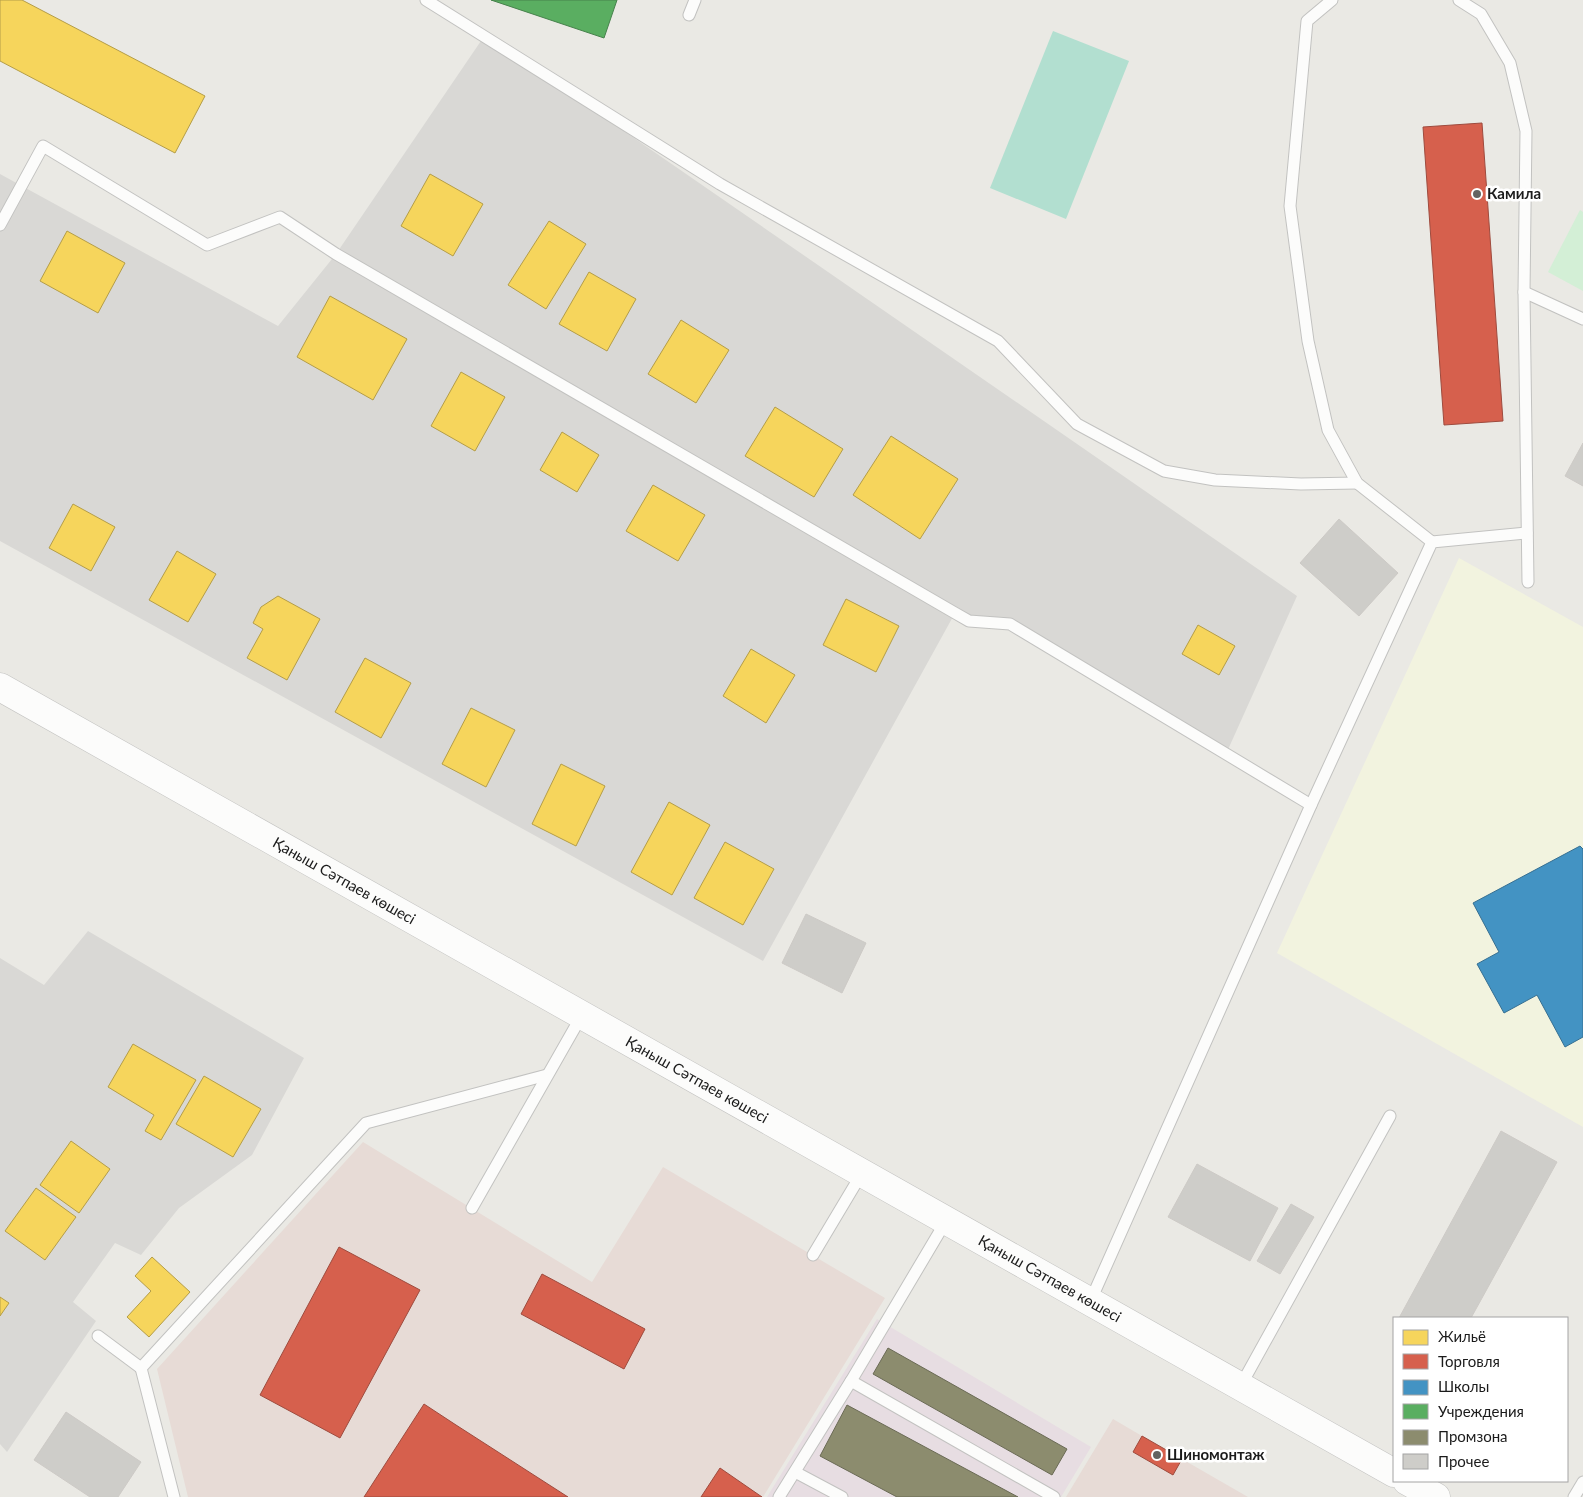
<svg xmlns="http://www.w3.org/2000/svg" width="1583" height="1497" viewBox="0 0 1583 1497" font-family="Lato,sans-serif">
  <rect width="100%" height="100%" fill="#eae9e4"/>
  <g fill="#d9d8d5">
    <path d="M 485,35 L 1297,596 L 1226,754 L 1010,624 L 955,613 L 763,961 L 0,541 L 0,174 L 278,326 L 336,254 Z"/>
    <path d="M 88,931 L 304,1058 L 252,1155 L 179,1208 L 141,1255 L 115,1243 L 73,1302 L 96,1321 L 7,1452 L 0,1444 L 0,958 L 44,985 Z"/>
  </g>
  <g fill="#e7dbd6">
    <path d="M 363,1142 L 592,1282 L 663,1167 L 885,1298 L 763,1497 L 188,1497 L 157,1369 Z"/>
    <path d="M 1113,1419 L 1142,1436 L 1248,1497 L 1066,1497 Z"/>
  </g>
  <path fill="#e7dde2" d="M 877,1319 L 1091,1447 L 1061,1497 L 767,1497 Z"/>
  <path fill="#f2f3df" d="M 1459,558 L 1583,627 L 1583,1127 L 1277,953 Z"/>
  <path fill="#d3efd6" d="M 1580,210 L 1583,212 L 1583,291 L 1548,272 Z"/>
  <path fill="#b2dfd0" d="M 1053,31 L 1129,61 L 1066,219 L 990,188 Z"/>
  <g fill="#f6d55c" stroke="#b49d48">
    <path d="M 0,0 L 22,0 L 205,96 L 175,153 L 0,61 Z"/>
    <path d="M 430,174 L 483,204 L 453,256 L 401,226 Z"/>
    <path d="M 549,221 L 586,244 L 546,309 L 508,285 Z"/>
    <path d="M 67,231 L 125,263 L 98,313 L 40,281 Z"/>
    <path d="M 589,272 L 636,299 L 607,351 L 559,324 Z"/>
    <path d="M 330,296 L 407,339 L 373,400 L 297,357 Z"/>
    <path d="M 681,320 L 729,350 L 696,403 L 648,374 Z"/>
    <path d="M 461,372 L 505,397 L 475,451 L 431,426 Z"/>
    <path d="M 775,407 L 843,449 L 814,497 L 745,456 Z"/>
    <path d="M 562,432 L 599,455 L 577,492 L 540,470 Z"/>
    <path d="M 891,436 L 958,479 L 920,539 L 853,495 Z"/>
    <path d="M 653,485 L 705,515 L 678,561 L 626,531 Z"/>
    <path d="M 73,504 L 115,527 L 91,571 L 49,548 Z"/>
    <path d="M 177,551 L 216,574 L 188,622 L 149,600 Z"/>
    <path d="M 278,596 L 320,619 L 287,680 L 247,658 L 263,629 L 253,623 L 261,607 Z"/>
    <path d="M 846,599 L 899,626 L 876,672 L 823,645 Z"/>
    <path d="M 1198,625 L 1235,646 L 1219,675 L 1182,654 Z"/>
    <path d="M 751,649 L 795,675 L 766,723 L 723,696 Z"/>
    <path d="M 365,658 L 411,683 L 381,738 L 335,712 Z"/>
    <path d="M 471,708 L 515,730 L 486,787 L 442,764 Z"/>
    <path d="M 561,764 L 605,786 L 576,846 L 532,824 Z"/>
    <path d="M 669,802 L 710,825 L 672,895 L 631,872 Z"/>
    <path d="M 725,842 L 774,869 L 743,925 L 694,898 Z"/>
    <path d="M 133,1044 L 196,1080 L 161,1140 L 145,1131 L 154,1115 L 108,1087 Z"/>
    <path d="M 204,1076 L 261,1109 L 233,1157 L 176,1124 Z"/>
    <path d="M 71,1141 L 110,1169 L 79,1213 L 40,1185 Z"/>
    <path d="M 36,1188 L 76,1217 L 45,1260 L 5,1231 Z"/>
    <path d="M 152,1257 L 190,1292 L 149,1337 L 127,1317 L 151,1291 L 135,1276 Z"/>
    <path d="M 0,1297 L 9,1303 L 0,1316 Z"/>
  </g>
  <g fill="#d6604d" stroke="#9e4b3e">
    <path d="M 1482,123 L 1503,421 L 1444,425 L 1423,127 Z"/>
    <path d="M 339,1247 L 420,1290 L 340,1438 L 260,1395 Z"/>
    <path d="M 542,1274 L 645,1329 L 624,1369 L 521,1314 Z"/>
    <path d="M 424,1404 L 456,1425 L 568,1497 L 364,1497 Z"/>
    <path d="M 1142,1436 L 1182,1459 L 1173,1475 L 1133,1452 Z"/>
    <path d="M 720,1468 L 762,1497 L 701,1497 Z"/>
  </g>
  <path fill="#4393c3" stroke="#376f91" d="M 1580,846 L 1583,849 L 1583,1037 L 1565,1047 L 1537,995 L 1504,1013 L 1477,964 L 1499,952 L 1473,903 Z"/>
  <path fill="#5aae61" stroke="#47824c" d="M 491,0 L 617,0 L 604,38 Z"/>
  <g fill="#8c8c6e" stroke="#6a6a55">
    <path d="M 888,1348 L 1067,1449 L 1052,1475 L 873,1374 Z"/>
    <path d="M 847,1405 L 1018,1497 L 897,1497 L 820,1456 Z"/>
  </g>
  <g fill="#cecdc9" stroke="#cdcac6">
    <path d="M 1583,443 L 1583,486 L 1565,476 Z"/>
    <path d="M 1339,519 L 1398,573 L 1359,616 L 1300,563 Z"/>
    <path d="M 806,914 L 866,943 L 842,993 L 782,963 Z"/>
    <path d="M 1501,1131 L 1557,1162 L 1471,1318 L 1399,1318 Z"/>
    <path d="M 1197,1164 L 1278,1208 L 1250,1261 L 1168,1217 Z"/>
    <path d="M 1291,1204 L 1314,1217 L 1280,1274 L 1257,1261 Z"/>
    <path d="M 66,1412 L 141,1462 L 118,1497 L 90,1497 L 34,1460 Z"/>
  </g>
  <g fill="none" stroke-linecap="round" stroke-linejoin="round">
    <defs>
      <g id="service">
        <path d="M 426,0 L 720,184 L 998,341 L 1077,424 L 1164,471 L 1215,480 L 1301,484 L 1357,483"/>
        <path d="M 1332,0 L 1307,21 L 1290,206 L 1308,341 L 1328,430 L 1357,483 L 1432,542"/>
        <path d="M 1459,0 L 1481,14 L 1510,63 L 1526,131 L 1524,292 L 1528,582"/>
        <path d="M 689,15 L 695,0"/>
        <path d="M 0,225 L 43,146 L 207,245 L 280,217 L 336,254 L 955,613 L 969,621 L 1010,624 L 1311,805 L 1090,1302"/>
        <path d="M 1524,292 L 1583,319"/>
        <path d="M 1311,805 L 1432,542 L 1527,533"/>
        <path d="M 472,1208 L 582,1015"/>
        <path d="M 813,1255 L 862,1173"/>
        <path d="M 98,1336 L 141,1368"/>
        <path d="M 851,1381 L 946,1221"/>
        <path d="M 1240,1387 L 1390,1116"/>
        <path d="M 795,1472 L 842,1497"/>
        <path d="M 174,1497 L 141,1368 L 366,1123 L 547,1075"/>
        <path d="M 779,1497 L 851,1381 L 1054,1497"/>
        <path d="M 1574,1497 L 1583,1482"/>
      </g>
      <g id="tertiary">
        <path id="s1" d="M 0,687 L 1394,1473"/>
        <path d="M 1407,1481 L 1436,1497"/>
      </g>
    </defs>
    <use href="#service" stroke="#c2c2c0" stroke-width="13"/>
    <use href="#tertiary" stroke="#c2c2c0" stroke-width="29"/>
    <use href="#service" stroke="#fcfcfb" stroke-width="11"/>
    <use href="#tertiary" stroke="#fcfcfb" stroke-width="28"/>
  </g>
  <g fill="#636361" stroke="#fff" stroke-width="2">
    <circle cx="1477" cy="194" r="5"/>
    <circle cx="1157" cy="1455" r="5"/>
  </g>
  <g text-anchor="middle" stroke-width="5" stroke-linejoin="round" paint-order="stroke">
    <g font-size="15" font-weight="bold" fill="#1b1b1b" stroke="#fff" text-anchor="start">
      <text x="1487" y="199">Камила</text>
      <text x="1167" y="1460">Шиномонтаж</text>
    </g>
    <g font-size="15" fill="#1b1b1b" stroke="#fff">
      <text dy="5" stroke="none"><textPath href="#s1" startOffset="395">Қаныш Сәтпаев көшесі</textPath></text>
      <text dy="5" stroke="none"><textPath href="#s1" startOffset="800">Қаныш Сәтпаев көшесі</textPath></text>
      <text dy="5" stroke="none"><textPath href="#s1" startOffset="1205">Қаныш Сәтпаев көшесі</textPath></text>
    </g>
  </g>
  <rect x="1393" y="1317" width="175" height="165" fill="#ffffff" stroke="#a4a4a4"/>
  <rect x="1403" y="1330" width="25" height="15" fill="#f6d55c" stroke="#a4a4a4"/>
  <text x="1438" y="1342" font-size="15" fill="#1b1b1b">Жильё</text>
  <rect x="1403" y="1354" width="25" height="15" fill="#d6604d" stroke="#a4a4a4"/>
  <text x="1438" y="1367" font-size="15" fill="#1b1b1b">Торговля</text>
  <rect x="1403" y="1380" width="25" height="15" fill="#4393c3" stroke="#a4a4a4"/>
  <text x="1438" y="1392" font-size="15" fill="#1b1b1b">Школы</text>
  <rect x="1403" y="1404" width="25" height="15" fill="#5aae61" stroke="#a4a4a4"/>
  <text x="1438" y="1417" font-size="15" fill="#1b1b1b">Учреждения</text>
  <rect x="1403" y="1430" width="25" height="15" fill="#8c8c6e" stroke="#a4a4a4"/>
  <text x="1438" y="1442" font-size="15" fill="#1b1b1b">Промзона</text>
  <rect x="1403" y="1454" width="25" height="15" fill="#cecdc9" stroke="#a4a4a4"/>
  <text x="1438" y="1467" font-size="15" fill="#1b1b1b">Прочее</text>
</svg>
